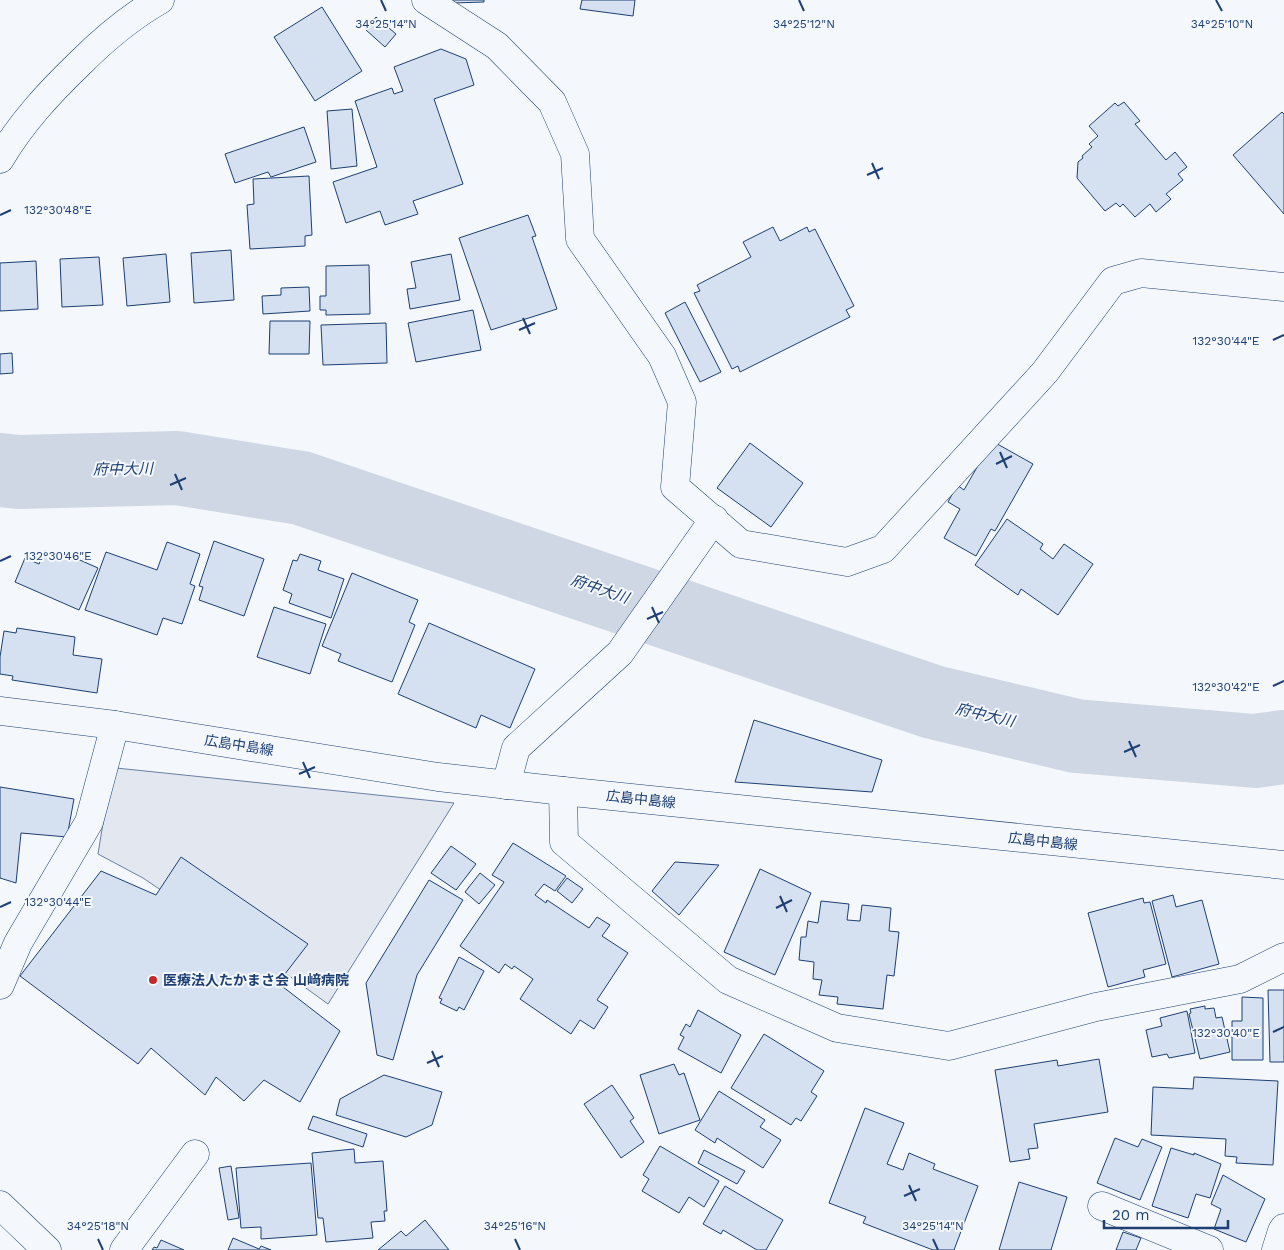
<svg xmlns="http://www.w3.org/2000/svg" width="1284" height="1250" viewBox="0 0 1284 1250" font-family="'Work Sans','Noto Sans JP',sans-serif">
  <rect width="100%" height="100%" fill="#f4f7fb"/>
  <path fill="#e3e8f0" stroke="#687fa3" d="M 116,768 L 454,803 L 328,1004 L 292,978 L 143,878 L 98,854 L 105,811 Z"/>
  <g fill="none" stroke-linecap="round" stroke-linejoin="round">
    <path stroke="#cfd7e4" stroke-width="74" d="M 0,470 L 19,472 L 177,468 L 301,488 L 933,702 L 1076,736 L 1255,751 L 1284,747"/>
  </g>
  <g fill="#d5e0f0" stroke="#1d3f73">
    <path d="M 449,0 L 484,0 L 484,2 L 453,3 Z"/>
    <path d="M 582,0 L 635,0 L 633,16 L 580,9 Z"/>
    <path d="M 322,7 L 362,71 L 315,101 L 274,37 Z"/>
    <path d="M 376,17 L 396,34 L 385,47 L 366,30 Z"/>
    <path d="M 441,49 L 466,59 L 474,85 L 434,99 L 463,184 L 413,201 L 418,214 L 385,225 L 380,211 L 346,223 L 333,182 L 377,167 L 355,101 L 392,88 L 394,94 L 403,91 L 394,67 Z"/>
    <path d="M 1124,102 L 1140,121 L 1135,124 L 1166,160 L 1175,152 L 1187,167 L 1178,174 L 1183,180 L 1166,194 L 1171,199 L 1156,212 L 1150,204 L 1135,217 L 1123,204 L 1120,207 L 1116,203 L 1105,211 L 1077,178 L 1078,162 L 1083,158 L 1082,156 L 1092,147 L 1089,144 L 1098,136 L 1089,126 L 1115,103 L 1118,106 Z"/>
    <path d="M 352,109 L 357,166 L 331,169 L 327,111 Z"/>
    <path d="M 1282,112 L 1284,114 L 1284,214 L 1233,155 Z"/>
    <path d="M 304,127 L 316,162 L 271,177 L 268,172 L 235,183 L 225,154 Z"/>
    <path d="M 309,176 L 312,235 L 305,236 L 305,246 L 250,249 L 247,205 L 254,204 L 253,179 Z"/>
    <path d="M 528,215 L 536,236 L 532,237 L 557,309 L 491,330 L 459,238 Z"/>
    <path d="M 773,227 L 780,241 L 807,227 L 809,232 L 815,229 L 854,306 L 846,310 L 850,317 L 740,372 L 738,366 L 732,369 L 694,293 L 700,291 L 697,285 L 751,257 L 743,242 Z"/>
    <path d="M 231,250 L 234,300 L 194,303 L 191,253 Z"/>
    <path d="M 166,254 L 170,302 L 127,306 L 123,258 Z"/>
    <path d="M 451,254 L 460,300 L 410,309 L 407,289 L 416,288 L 411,262 Z"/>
    <path d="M 99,257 L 103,305 L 62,307 L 60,259 Z"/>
    <path d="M 36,261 L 38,309 L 0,311 L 0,263 Z"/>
    <path d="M 369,265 L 370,314 L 326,315 L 326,310 L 320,310 L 320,296 L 326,296 L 326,266 Z"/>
    <path d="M 309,287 L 310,311 L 263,314 L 262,296 L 281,295 L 281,288 Z"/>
    <path d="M 685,302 L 721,372 L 700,382 L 665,313 Z"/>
    <path d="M 473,310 L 481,350 L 416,362 L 408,323 Z"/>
    <path d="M 270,321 L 310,321 L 309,354 L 269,354 Z"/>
    <path d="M 386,323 L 387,363 L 323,365 L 321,325 Z"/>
    <path d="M 12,353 L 13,373 L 0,374 L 0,354 Z"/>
    <path d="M 992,441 L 1033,464 L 995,531 L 991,529 L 976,556 L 944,538 L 960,509 L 948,502 L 957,485 L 964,490 Z"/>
    <path d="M 750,443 L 803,483 L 771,527 L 717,488 Z"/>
    <path d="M 1007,519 L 1043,544 L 1040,549 L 1053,559 L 1064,544 L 1093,564 L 1058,615 L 1021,589 L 1018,595 L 975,565 Z"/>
    <path d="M 214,541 L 264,559 L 244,616 L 199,600 L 203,587 L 199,586 Z"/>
    <path d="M 167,542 L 200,554 L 190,584 L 195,586 L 182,624 L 163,618 L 157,635 L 85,610 L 106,552 L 157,570 Z"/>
    <path d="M 44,551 L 73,557 L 98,568 L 79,610 L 15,582 L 25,558 L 39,564 Z"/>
    <path d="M 300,554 L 321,561 L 318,570 L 344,579 L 331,618 L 289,603 L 292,594 L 283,590 L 293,560 L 297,561 Z"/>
    <path d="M 352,573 L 418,600 L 409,622 L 415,625 L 392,682 L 338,661 L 341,654 L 322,646 Z"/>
    <path d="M 274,607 L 326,624 L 310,674 L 257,657 Z"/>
    <path d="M 429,623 L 535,669 L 510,728 L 481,715 L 476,728 L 398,694 Z"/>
    <path d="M 17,628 L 75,637 L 73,655 L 102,659 L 97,693 L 12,680 L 13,676 L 0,674 L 0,657 L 4,631 L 16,633 Z"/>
    <path d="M 754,720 L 882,760 L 872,792 L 735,782 Z"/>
    <path d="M 0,787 L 74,799 L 67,837 L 21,833 L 16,883 L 0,878 Z"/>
    <path d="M 513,843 L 566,876 L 555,891 L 544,884 L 535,895 L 546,903 L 547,900 L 589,928 L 597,917 L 610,925 L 602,936 L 628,953 L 597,1000 L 608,1007 L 594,1029 L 580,1020 L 571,1034 L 520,999 L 533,979 L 514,966 L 512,969 L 505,964 L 499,973 L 460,946 L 504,882 L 492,875 Z"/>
    <path d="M 451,846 L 476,864 L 456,890 L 431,873 Z"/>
    <path d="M 181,857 L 308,944 L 278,983 L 340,1031 L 300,1102 L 264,1080 L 244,1101 L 216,1077 L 205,1095 L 151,1048 L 138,1064 L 20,976 L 101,871 L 156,895 Z"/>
    <path d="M 675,862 L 719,865 L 679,915 L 652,891 Z"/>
    <path d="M 760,869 L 811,893 L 775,975 L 724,952 Z"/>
    <path d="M 480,873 L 495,885 L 479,904 L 465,892 Z"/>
    <path d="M 567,878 L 583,889 L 572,903 L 557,891 Z"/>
    <path d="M 429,880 L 463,900 L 417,975 L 393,1060 L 377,1055 L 366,983 Z"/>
    <path d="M 1173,895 L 1176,907 L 1202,900 L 1219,964 L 1172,977 L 1152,901 Z"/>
    <path d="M 1143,898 L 1144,903 L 1150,902 L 1166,964 L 1143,970 L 1145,977 L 1108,987 L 1088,913 Z"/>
    <path d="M 821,901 L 849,904 L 847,920 L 860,921 L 862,905 L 891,908 L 889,931 L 899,932 L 894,976 L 887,975 L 883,1009 L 837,1004 L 838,997 L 819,995 L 822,980 L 813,979 L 814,962 L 799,960 L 801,937 L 806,937 L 808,921 L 818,923 Z"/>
    <path d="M 459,957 L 484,971 L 464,1010 L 459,1007 L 457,1011 L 440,1003 L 442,999 L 439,998 Z"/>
    <path d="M 1268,990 L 1284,990 L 1284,1062 L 1270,1062 Z"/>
    <path d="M 1242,997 L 1263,998 L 1263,1060 L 1232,1060 L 1232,1021 L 1242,1021 Z"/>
    <path d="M 1205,1006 L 1205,1009 L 1214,1008 L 1216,1018 L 1222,1017 L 1230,1052 L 1200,1059 L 1189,1014 L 1191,1013 L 1190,1009 Z"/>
    <path d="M 698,1010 L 741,1035 L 721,1073 L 678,1049 L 684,1037 L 680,1035 L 686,1024 L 690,1027 Z"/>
    <path d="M 1187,1011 L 1195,1053 L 1169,1058 L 1167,1054 L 1152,1057 L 1146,1030 L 1162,1026 L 1160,1018 Z"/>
    <path d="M 764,1034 L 824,1071 L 811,1092 L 817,1096 L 801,1121 L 796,1118 L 791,1125 L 731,1088 Z"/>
    <path d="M 1099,1059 L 1108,1112 L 1034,1124 L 1038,1148 L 1028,1149 L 1030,1159 L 1010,1162 L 995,1070 L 1057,1060 L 1058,1066 Z"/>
    <path d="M 674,1064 L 679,1075 L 684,1073 L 700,1120 L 659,1134 L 640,1075 Z"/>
    <path d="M 384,1075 L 442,1092 L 432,1125 L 406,1137 L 336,1115 L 340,1099 Z"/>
    <path d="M 1194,1077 L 1278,1081 L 1273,1165 L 1236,1163 L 1237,1157 L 1225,1156 L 1226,1139 L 1151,1135 L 1153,1087 L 1193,1089 Z"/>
    <path d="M 612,1085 L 634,1118 L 630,1121 L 644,1142 L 621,1158 L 584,1104 Z"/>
    <path d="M 719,1091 L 765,1120 L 760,1127 L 781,1140 L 763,1168 L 717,1138 L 715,1143 L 695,1130 Z"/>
    <path d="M 865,1108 L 904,1123 L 887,1164 L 903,1170 L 909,1153 L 935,1164 L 933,1169 L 978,1186 L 954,1250 L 933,1250 L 863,1223 L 866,1217 L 829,1203 Z"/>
    <path d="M 313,1116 L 367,1134 L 363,1147 L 308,1129 Z"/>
    <path d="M 1115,1138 L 1138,1147 L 1142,1139 L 1162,1147 L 1140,1200 L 1097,1183 Z"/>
    <path d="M 660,1146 L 719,1181 L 704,1207 L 689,1197 L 679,1213 L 642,1191 L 649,1179 L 643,1175 Z"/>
    <path d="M 1171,1148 L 1194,1155 L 1194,1153 L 1221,1164 L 1210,1198 L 1196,1194 L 1188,1218 L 1152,1206 Z"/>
    <path d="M 354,1149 L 355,1163 L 383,1161 L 387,1211 L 384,1211 L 385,1221 L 371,1222 L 373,1238 L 326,1242 L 323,1218 L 318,1218 L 312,1153 Z"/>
    <path d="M 704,1150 L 745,1171 L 737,1184 L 698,1163 Z"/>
    <path d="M 311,1163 L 317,1235 L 261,1239 L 261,1227 L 241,1228 L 236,1168 Z"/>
    <path d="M 231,1166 L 239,1218 L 228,1220 L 219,1168 Z"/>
    <path d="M 1223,1175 L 1265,1199 L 1246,1242 L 1214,1229 L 1221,1209 L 1211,1204 Z"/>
    <path d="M 1019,1182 L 1067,1197 L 1051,1250 L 999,1250 Z"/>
    <path d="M 725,1186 L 783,1220 L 766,1250 L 757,1250 L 723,1230 L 721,1234 L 703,1224 Z"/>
    <path d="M 425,1220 L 449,1250 L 378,1250 L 401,1231 L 406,1236 Z"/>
    <path d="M 1123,1232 L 1141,1238 L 1136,1250 L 1116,1250 Z"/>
    <path d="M 233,1238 L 259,1249 L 261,1246 L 271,1250 L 228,1250 Z"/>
    <path d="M 161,1240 L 184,1250 L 152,1250 L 154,1247 L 157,1248 Z"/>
  </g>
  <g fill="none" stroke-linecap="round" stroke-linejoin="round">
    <defs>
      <g id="street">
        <path d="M 426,0 L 497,46 L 552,102 L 575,154 L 580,239 L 662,356 L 682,402 L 675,487 L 741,544 L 847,562 L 883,549 L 1045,372 L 1113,281 L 1141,273 L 1284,287"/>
        <path d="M 506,785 L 516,748 L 620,653 L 714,519"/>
        <path d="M 563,791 L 564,842 L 728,980 L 837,1028 L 949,1046 L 1096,1007 L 1240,979 L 1284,957"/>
        <path d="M 0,985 L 18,943 L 89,822 L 115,725"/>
        <path d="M 0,1205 L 47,1250"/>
        <path d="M 1102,1206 L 1209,1250"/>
        <path d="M 124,1250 L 195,1154"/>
        <path d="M 1276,1250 L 1282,1231 L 1284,1228"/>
      </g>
      <path id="secondary" d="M 0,159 C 21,123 49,93 79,64 C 103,40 130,17 160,0"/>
      <path id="primary" d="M 0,711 L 115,725 L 438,777 L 563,791 L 1284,865"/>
    </defs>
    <use href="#street" stroke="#1d3f73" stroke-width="29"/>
    <use href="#secondary" stroke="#1d3f73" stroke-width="29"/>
    <use href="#primary" stroke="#1d3f73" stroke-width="29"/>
    <use href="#street" stroke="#f4f7fb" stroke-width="28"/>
    <use href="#secondary" stroke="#f4f7fb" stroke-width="28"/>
    <use href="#primary" stroke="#f4f7fb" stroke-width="28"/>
  </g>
  <path fill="none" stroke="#1d3f73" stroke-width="2" d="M 381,0 L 386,11M 799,0 L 804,11M 1216,0 L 1222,11M 872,163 L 879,179M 867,175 L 883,168M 0,215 L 11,210M 523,318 L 530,334M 519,330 L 535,323M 1273,340 L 1284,335M 1000,452 L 1007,468M 996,464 L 1012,456M 175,474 L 182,490M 170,485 L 186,478M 0,561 L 11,556M 652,607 L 659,623M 647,619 L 663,612M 1273,686 L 1284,681M 1129,741 L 1136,757M 1124,752 L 1140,745M 303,762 L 310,778M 299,774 L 315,767M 780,896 L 787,912M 0,907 L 11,902M 776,908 L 792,900M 1273,1032 L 1284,1027M 432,1051 L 439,1067M 427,1063 L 443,1056M 909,1185 L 916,1201M 904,1196 L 920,1189M 98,1239 L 103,1250M 515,1239 L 520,1250M 933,1239 L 938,1250"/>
  <circle fill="#c62828" stroke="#f4f7fb" stroke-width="2" cx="153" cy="980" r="5"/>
  <g text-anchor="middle" stroke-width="4" stroke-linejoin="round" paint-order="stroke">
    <g font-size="14" fill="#1d3f73" stroke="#f4f7fb">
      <text transform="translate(239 745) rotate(9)" y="5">広島中島線</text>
      <text transform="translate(641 799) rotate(6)" y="5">広島中島線</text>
      <text transform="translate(1043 841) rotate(6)" y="5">広島中島線</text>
    </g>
    <g font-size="14" font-weight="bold" fill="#1d3f73" stroke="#f4f7fb" text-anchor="start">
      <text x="163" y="985">医療法人たかまさ会 山﨑病院</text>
    </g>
    <g font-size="15" font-style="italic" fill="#1d3f73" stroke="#f4f7fb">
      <text transform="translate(123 469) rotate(-1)" y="5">府中大川</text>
      <text transform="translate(600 589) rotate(19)" y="5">府中大川</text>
      <text transform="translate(985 715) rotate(13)" y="5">府中大川</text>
    </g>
  </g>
  <g font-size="12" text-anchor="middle" fill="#1d3f73" stroke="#f4f7fb" stroke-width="4" stroke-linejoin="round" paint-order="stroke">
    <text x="1222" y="28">34°25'10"N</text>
    <text x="386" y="28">34°25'14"N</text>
    <text x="804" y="28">34°25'12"N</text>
    <text x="58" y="214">132°30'48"E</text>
    <text x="1226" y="345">132°30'44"E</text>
    <text x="58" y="560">132°30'46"E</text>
    <text x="1226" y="691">132°30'42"E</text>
    <text x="58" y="906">132°30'44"E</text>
    <text x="1226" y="1037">132°30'40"E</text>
    <text x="98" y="1230">34°25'18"N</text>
    <text x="515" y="1230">34°25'16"N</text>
    <text x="933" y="1230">34°25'14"N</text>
  </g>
  <path d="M1104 1220v8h124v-8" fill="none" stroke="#1d3f73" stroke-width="2.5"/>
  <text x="1112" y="1220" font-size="15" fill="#1d3f73" stroke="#f4f7fb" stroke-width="4" paint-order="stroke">20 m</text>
</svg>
